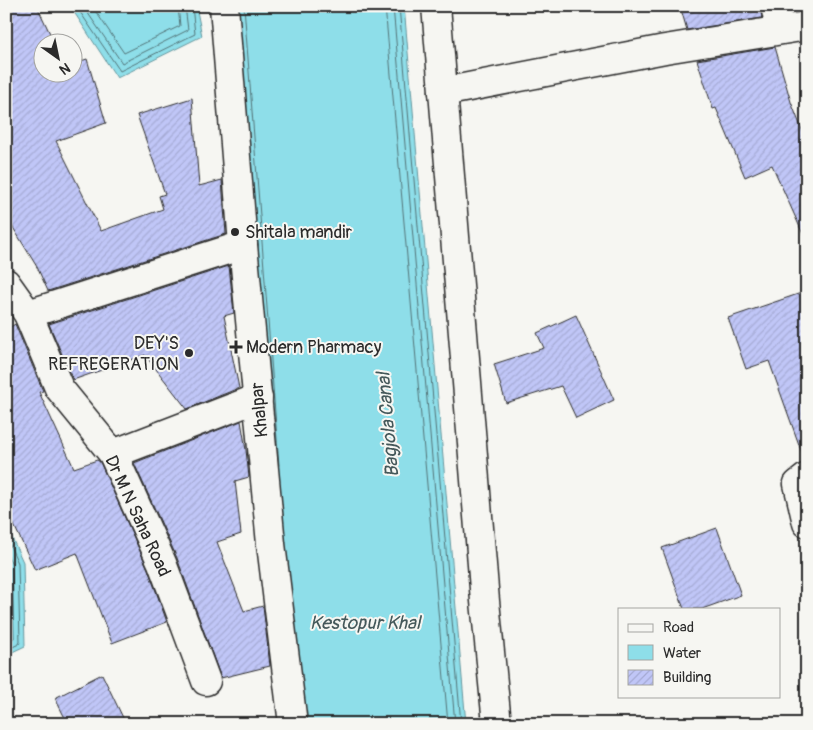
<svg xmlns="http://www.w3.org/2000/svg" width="813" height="730" viewBox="0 0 813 730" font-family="Pangolin,sans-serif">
  <defs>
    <pattern id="building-hatch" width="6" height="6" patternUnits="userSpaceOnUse" patternTransform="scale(1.25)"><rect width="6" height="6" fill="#c0c6f7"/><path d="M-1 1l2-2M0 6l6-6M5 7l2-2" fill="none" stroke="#a5aad4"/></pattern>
  </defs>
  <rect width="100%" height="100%" fill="#f6f6f2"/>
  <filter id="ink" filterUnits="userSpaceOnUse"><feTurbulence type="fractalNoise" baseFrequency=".02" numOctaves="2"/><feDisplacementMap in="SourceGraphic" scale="10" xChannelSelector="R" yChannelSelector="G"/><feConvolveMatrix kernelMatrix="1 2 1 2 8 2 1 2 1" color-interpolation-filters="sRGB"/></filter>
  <g filter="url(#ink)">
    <g fill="#8edee9" stroke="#66969d">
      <path d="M 70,6 L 196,6 L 202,36 L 117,78 Z"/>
      <path d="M 225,6 L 404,6 L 466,724 L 280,724 Z"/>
      <path d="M 6,525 L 23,562 L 25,646 L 6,655 Z"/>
    </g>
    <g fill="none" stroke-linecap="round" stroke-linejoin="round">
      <g stroke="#537377" stroke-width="1">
        <path d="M 76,6 L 120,71 L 195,34 L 192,6"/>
        <path d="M 83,6 L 122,63 L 188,30 L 185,6"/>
        <path d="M 92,6 L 124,53 L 180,26 L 178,6"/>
        <path d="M 244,6 L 279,465"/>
        <path d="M 385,6 L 448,724"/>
        <path d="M 393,6 L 455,724"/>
        <path d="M 399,6 L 461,724"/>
        <path d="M 6,537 L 18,563 L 20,642 L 19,644 L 6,650"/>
        <path d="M 6,552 L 12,564 L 14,638 L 6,643"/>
      </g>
    </g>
    <g fill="url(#building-hatch)" stroke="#2b2b2b">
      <path d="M 6,6 L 37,6 L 54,42 L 42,42 L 42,72 L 72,72 L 72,64 L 87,59 L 106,123 L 56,141 L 101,231 L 163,209 L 159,196 L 165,194 L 137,115 L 192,98 L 199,186 L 222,180 L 226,234 L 48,291 L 37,267 L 6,216 Z"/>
      <path d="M 680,6 L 760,6 L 762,18 L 687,30 Z"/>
      <path d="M 775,47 L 791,102 L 807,142 L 807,243 L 772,165 L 745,177 L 716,108 L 713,109 L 697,60 Z"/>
      <path d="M 229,266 L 234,313 L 224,316 L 239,388 L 187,409 L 145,355 L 73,380 L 49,324 Z"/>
      <path d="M 807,291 L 807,453 L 802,453 L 769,361 L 746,369 L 728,318 Z"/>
      <path d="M 576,315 L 614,400 L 576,418 L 561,386 L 506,403 L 494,364 L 544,348 L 537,333 Z"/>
      <path d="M 6,322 L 9,328 L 15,324 L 43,391 L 39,392 L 74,468 L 97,460 L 100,462 L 148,569 L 167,622 L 112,643 L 77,553 L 35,570 L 6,508 Z"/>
      <path d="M 241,421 L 246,450 L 249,477 L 235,481 L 241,534 L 217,542 L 244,611 L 263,606 L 270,666 L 221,678 L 177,558 L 134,463 Z"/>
      <path d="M 717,528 L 741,595 L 702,609 L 684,609 L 662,548 Z"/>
      <path d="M 102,674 L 126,724 L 68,724 L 55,698 Z"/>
    </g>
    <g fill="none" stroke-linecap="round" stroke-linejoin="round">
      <defs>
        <g id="street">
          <path d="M 224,6 L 243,245 L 271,544 L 293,724"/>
          <path d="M 436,6 L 485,601 L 497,724"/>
          <path d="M 775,6 L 780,29"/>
          <path d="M 443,92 L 665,49 L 807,26"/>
          <path d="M 6,283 L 28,314 L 59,388 L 113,454 L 162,563 L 206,681"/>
          <path d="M 28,314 L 243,245"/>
          <path d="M 113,454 L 258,398"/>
          <path d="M 807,477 L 798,484 L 807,523"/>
        </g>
      </defs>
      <use href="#street" stroke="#2b2b2b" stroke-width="31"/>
      <use href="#street" stroke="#f6f6f2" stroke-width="28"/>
    </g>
  </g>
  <g fill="#2b2b2b" stroke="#f6f6f2" stroke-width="2">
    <circle cx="235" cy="232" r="5"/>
    <path d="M233.5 339.5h5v5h5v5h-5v5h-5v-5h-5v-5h5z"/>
    <circle cx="189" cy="353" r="5"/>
  </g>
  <g text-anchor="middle" stroke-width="4" stroke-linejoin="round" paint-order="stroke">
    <g font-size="18" fill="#2b2b2b" stroke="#f6f6f2" text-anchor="start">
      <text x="245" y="238">Shitala mandir</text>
      <text x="179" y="349" text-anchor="end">DEY'S<tspan x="179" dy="21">REFREGERATION</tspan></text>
      <text x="246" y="353">Modern Pharmacy</text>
    </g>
    <g font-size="18" fill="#2b2b2b" stroke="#f6f6f2">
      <text transform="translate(259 410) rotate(-95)" y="6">Khalpar</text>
      <text transform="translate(138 516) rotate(65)" y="6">Dr M N Saha Road</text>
    </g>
    <g font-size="19" font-style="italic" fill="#44585a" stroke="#f6f6f2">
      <text transform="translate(387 425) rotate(-95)" y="7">Bagjola Canal</text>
      <text x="365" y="629">Kestopur Khal</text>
    </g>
  </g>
  <rect width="813" height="730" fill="none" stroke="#f6f6f2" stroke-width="25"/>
  <rect x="12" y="12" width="788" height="705" fill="none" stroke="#2b2b2b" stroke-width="2" filter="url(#ink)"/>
  <rect x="618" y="608" width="162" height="90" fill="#f6f6f2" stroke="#a5a5a2"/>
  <rect x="628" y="624" width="25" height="8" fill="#f6f6f2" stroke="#a5a5a2"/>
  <text x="663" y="632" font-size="15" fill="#2b2b2b">Road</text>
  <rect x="628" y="645" width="25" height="15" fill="#8edee9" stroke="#a5a5a2"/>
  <text x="663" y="658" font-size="15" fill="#2b2b2b">Water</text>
  <rect x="628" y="670" width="25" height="15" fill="url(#building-hatch)" stroke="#a5a5a2"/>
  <text x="663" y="682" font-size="15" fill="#2b2b2b">Building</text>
  <g transform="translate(58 58) rotate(147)"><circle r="24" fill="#f6f6f2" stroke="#a5a5a2"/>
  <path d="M0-4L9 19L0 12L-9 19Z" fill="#2b2b2b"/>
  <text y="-8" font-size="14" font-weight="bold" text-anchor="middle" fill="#2b2b2b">N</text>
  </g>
</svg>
